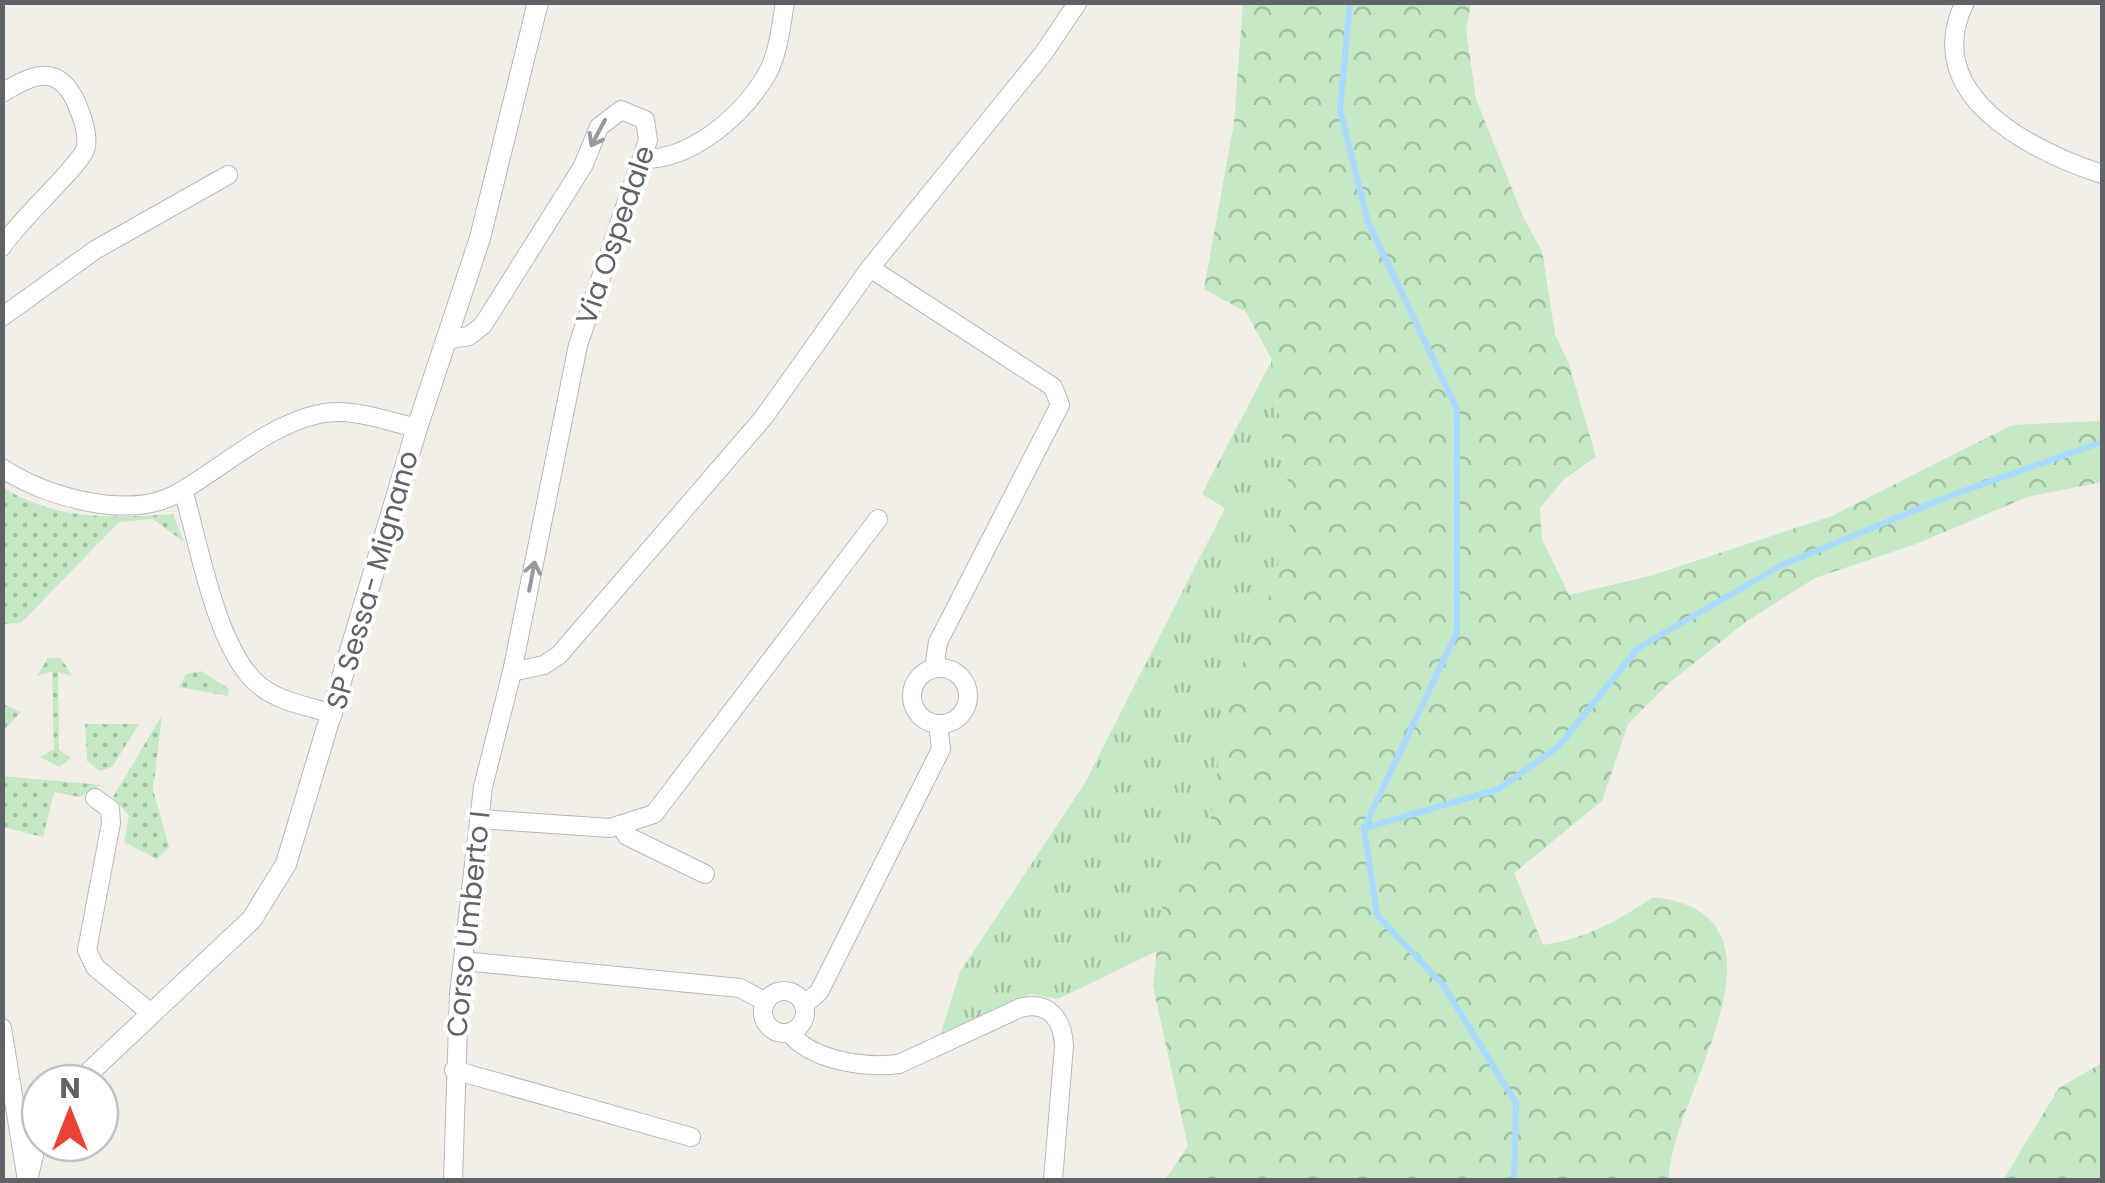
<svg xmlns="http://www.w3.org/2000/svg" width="2105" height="1183" viewBox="0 0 2105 1183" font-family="Poppins,sans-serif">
  <defs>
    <pattern id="grass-tufts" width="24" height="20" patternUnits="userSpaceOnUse" patternTransform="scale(2.5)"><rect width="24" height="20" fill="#c5e8c5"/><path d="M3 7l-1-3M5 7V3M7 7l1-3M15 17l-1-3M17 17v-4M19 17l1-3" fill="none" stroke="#a3c0a4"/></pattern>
    <pattern id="forest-crowns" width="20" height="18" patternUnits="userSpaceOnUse" patternTransform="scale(2.5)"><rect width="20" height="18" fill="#c5e8c5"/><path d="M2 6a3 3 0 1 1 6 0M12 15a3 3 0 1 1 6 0" fill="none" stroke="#a3c0a4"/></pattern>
    <pattern id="garden-dots" width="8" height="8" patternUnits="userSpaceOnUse" patternTransform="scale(2.5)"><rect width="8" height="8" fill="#c5e8c5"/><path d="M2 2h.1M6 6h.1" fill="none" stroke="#a3c0a4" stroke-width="1.8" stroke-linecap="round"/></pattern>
  </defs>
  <rect width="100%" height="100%" fill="#f1efe8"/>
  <path fill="url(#grass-tufts)" d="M 1272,360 L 1292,516 L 1258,634 L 1229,688 L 1208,838 L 1165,876 L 1157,951 L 1058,999 L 1030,994 L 940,1036 L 960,972 L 1085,783 L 1225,508 L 1202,494 Z"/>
  <g fill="url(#forest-crowns)">
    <path d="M 1243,3 L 1471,3 L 1466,30 L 1476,99 L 1524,219 L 1542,251 L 1555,334 L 1569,364 L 1596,457 L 1564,479 L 1540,508 L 1542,539 L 1569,595 L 1650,576 L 1832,516 L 2012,425 L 2102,421 L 2102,482 L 2027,497 L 1916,544 L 1815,578 L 1747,621 L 1669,683 L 1628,724 L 1602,801 L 1514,873 L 1543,945 C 1584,939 1619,921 1653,897 C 1811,915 1667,1102 1669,1180 L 1165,1180 L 1188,1146 L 1153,986 L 1165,876 L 1208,838 L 1229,688 L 1258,634 L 1292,516 L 1272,360 L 1246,312 L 1204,289 L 1234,123 Z"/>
    <path d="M 2102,1063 L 2102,1180 L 2003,1180 L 2059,1088 Z"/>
  </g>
  <g fill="url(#garden-dots)">
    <path d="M 2,487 C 57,521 110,518 173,514 L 184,542 L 153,519 L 119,522 L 21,623 L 4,624 L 5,705 L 21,712 L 3,731 Z"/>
    <path d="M 48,658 L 61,658 L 72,676 L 58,672 L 59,750 L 71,758 L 59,767 L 40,757 L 54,749 L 52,671 L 37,676 Z"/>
    <path d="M 201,671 L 229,689 L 228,696 L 179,687 L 186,674 Z"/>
    <path d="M 162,715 L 153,790 L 169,847 L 157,859 L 124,842 L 129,816 L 113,797 Z"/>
    <path d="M 85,724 L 139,724 L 112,767 L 100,771 L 87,761 Z"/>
    <path d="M 2,776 L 101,785 L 79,797 L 54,792 L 43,837 L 3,827 Z"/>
  </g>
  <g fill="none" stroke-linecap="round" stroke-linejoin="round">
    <g stroke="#aadaff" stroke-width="6">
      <path d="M 1350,2 L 1340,110 L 1368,222 L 1457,409 L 1457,632 L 1364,828 L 1377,915 L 1443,985 L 1516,1103 L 1514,1180"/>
      <path d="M 1365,828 L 1499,789 L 1559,746 L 1638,648 L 1782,565 L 1955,494 L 2102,442"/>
    </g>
    <defs>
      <g id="minor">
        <path d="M 1965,2 C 1919,94 2029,150 2102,174"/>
        <path d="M 2,93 C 33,74 58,63 76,102 C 82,117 88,131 86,147 C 82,165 18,220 2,247"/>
        <path d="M 642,159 C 692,160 744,115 768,72 C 779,51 781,25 785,2"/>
        <path d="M 870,268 L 1053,387 L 1060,405 L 938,642 L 934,669"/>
        <path d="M 2,317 L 95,250 L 228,175"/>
        <path d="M 445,340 L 469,336 L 483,325 L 583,166 L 599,127 L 621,110 L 645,120 L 648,140 L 578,345 L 512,672 L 483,787 L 459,994 L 453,1180"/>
        <path d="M 2,468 C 45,497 130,521 178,493 C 222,468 268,425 319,414 C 351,407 386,421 417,428"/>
        <path d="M 183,490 C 199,543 216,651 260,686 C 280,702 308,706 333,714"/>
        <circle cx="940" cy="696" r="28"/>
        <path d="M 512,672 L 544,665 L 559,655 L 764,417 L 870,268 L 1043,54 L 1078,2"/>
        <path d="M 95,798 L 110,809 L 111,823 L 87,950 L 95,967 L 152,1014"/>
        <path d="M 479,819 L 610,828 L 654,814 L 878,519"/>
        <path d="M 620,825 L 627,836 L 705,874"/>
        <path d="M 463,961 L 740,988 L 766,1002"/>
        <circle cx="784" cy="1012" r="21"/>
        <path d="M 804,1005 L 819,992 L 941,749 L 938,724"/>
        <path d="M 2,1028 L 27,1180"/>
        <path d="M 790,1033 C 812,1061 865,1068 899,1064 L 1020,1008 C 1049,1000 1063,1020 1064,1046 L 1053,1180"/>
        <path d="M 454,1070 L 691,1137"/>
      </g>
      <g id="tertiary">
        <path d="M 78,1083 L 252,919 L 286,864 L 417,428 L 480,238 L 538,2"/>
        <path d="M 27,1180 L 40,1126"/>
      </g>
    </defs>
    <use href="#minor" stroke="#b5b8bc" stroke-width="20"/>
    <use href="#tertiary" stroke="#b5b8bc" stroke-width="22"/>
    <use href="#minor" stroke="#fff" stroke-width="18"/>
    <use href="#tertiary" stroke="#fff" stroke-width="20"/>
  </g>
  <defs><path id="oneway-shaft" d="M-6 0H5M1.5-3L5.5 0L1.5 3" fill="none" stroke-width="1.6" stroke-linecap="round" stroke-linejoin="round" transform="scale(2.5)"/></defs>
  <g stroke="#979a9d">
    <use href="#oneway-shaft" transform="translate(598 133) rotate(118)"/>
    <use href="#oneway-shaft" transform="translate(532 576) rotate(-79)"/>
  </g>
  <g text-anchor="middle" stroke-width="8" stroke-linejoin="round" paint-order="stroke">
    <g font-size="28" fill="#5f6368" stroke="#fff">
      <text transform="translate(615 235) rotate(-71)" y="10">Via Ospedale</text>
      <text transform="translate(372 580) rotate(-74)" y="10">SP Sessa- Mignano</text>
      <text transform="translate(468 924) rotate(-84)" y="10">Corso Umberto I</text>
    </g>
  </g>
  <rect width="2105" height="1183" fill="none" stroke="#5f6368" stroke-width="10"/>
  <g transform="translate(70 1113)"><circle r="48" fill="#ffffff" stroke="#bfc1c3" stroke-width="2.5"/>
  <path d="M0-8L18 38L0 25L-18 38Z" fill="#ea4335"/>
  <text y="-15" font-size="28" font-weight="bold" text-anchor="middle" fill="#5f6368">N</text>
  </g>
</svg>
